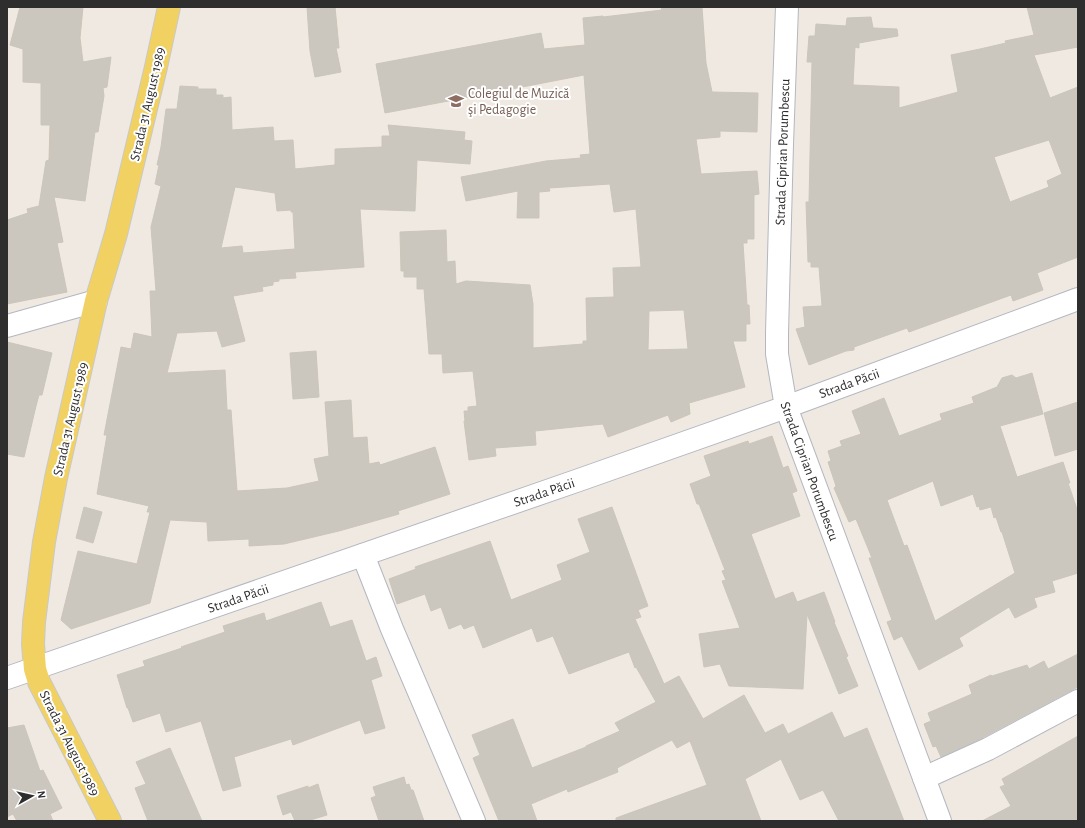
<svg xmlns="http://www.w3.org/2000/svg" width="1085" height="828" viewBox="0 0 1085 828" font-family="'Alegreya Sans',sans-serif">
  <rect width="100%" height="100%" fill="#efe9e1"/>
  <g fill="#cbc7bf" stroke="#cbc5ba" fill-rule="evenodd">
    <path d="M 20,7 L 83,7 L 80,38 L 83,62 L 111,57 L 107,87 L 103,88 L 104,96 L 98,132 L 95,132 L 85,201 L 54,197 L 63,242 L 57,243 L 67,292 L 7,304 L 7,220 L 28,213 L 27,209 L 39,206 L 46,161 L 49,160 L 50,125 L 41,125 L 41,83 L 23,82 L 23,49 L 10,45 Z"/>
    <path d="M 307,7 L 335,7 L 339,48 L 336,48 L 341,72 L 315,77 L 310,51 Z"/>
    <path d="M 661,7 L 702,7 L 706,63 L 712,92 L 758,93 L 757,132 L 720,131 L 720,137 L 696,139 L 701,174 L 757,171 L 759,194 L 754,195 L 754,239 L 747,239 L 747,243 L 743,243 L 747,305 L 749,305 L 750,324 L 746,324 L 746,341 L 733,341 L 745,387 L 689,403 L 690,414 L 671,422 L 668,415 L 608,437 L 603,424 L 535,431 L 536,445 L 495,448 L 496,456 L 469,460 L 464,421 L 465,421 L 464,411 L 468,411 L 468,407 L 477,406 L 473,371 L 443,373 L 442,354 L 429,354 L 424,289 L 417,289 L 417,277 L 404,277 L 404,271 L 401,271 L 400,232 L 446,230 L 447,262 L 455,261 L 456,284 L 466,281 L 530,285 L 533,304 L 533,348 L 583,344 L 583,341 L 587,341 L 586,298 L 614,297 L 613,268 L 641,267 L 636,209 L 614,212 L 610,184 L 549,188 L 550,191 L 539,192 L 539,218 L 517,218 L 518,191 L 466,201 L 461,177 L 546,161 L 581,158 L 580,155 L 590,154 L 584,75 L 543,83 L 385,113 L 376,64 L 541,33 L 544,49 L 585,45 L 583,18 L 603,16 L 603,17 L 662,10 ZM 684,310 L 688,349 L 648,350 L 649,311 Z"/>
    <path d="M 1027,7 L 1078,7 L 1078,47 L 1034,55 L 1050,98 L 1078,87 L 1078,257 L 1037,273 L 1043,290 L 1013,301 L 1011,295 L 909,332 L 907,328 L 854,347 L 854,350 L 846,351 L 809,365 L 796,329 L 805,327 L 803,307 L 822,306 L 819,267 L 811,267 L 811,262 L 808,262 L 806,202 L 809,202 L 812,62 L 807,62 L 809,36 L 815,36 L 816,24 L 846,26 L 847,18 L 871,17 L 873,28 L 897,29 L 898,36 L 859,43 L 859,48 L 855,47 L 853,85 L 899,87 L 899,108 L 958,92 L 951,55 L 980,49 L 1006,43 L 1005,41 L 1034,35 ZM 1049,140 L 1062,174 L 1047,181 L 1049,187 L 1010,202 L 994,157 Z"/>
    <path d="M 180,86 L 198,87 L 198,89 L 216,89 L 216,95 L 223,95 L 223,98 L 231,97 L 232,130 L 273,127 L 274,141 L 293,140 L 295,169 L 335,165 L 335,149 L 382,147 L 382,136 L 390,136 L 388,125 L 465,132 L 464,140 L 472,141 L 470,164 L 417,160 L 415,211 L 360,209 L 364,267 L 295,272 L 296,278 L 279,279 L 279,281 L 273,282 L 273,285 L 262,287 L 263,291 L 233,296 L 245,341 L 222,347 L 217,331 L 177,333 L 167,373 L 225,370 L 227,410 L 231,410 L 237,491 L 287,488 L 319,481 L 314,459 L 329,456 L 325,402 L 351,400 L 353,438 L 367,437 L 369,464 L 379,462 L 380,465 L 435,447 L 450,494 L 398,511 L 399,514 L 339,531 L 284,544 L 249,546 L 249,539 L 208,541 L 207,522 L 170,520 L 150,603 L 71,629 L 61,620 L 78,551 L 137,564 L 150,512 L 147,512 L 149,506 L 97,494 L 107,435 L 104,435 L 121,347 L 131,349 L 134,333 L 152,337 L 150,291 L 156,291 L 151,227 L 161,186 L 155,184 L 159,165 L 157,165 L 161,147 L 166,109 L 177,109 ZM 235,187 L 275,193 L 277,211 L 291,210 L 291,212 L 293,212 L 295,249 L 243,253 L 242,246 L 221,248 Z"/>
    <path d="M 7,342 L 52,353 L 42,395 L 39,395 L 36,406 L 24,457 L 7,454 Z"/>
    <path d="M 316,351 L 319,397 L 293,399 L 290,353 Z"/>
    <path d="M 1032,373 L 1043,414 L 1000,426 L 1017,477 L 1063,462 L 1070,483 L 1068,483 L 1078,512 L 1078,573 L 1052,581 L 1055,592 L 1034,598 L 1037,607 L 1015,618 L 1009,607 L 959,638 L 963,646 L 919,670 L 902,636 L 894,640 L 887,622 L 892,620 L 869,558 L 872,558 L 856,519 L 849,522 L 834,488 L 836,486 L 828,462 L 831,461 L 828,451 L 842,446 L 840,441 L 861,434 L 852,411 L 884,398 L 899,436 L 942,420 L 940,414 L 974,403 L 972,397 L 997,387 L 1002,378 L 1012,375 L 1016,378 ZM 933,481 L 941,506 L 973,494 L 977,507 L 979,506 L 980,510 L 991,507 L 994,518 L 996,517 L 1001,532 L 1002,532 L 1015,573 L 935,621 L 907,545 L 904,546 L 887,500 Z"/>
    <path d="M 1078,402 L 1078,449 L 1055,456 L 1044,413 Z"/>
    <path d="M 772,436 L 783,468 L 788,466 L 797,491 L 792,493 L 800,516 L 751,534 L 775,599 L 793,592 L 797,602 L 824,592 L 835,622 L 834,622 L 848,656 L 846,657 L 858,686 L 839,694 L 807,614 L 803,689 L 729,686 L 720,664 L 704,667 L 699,634 L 740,628 L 722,581 L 726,580 L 722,571 L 725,570 L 699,504 L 697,504 L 690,484 L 711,476 L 704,456 L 748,441 L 749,444 Z"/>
    <path d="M 84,507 L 102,512 L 93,543 L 76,538 Z"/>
    <path d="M 612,507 L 648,606 L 638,610 L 641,617 L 635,619 L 664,684 L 679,676 L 703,719 L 744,695 L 765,733 L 783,724 L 788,734 L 832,712 L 844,738 L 867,728 L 893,793 L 904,821 L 839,821 L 823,790 L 800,800 L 781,759 L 745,779 L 761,821 L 616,821 L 616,818 L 707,785 L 690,741 L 677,748 L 672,740 L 617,768 L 618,772 L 568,792 L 567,789 L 531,804 L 537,821 L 499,821 L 473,758 L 480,755 L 472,735 L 513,719 L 532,768 L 586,747 L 586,746 L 620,731 L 615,723 L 656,702 L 636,667 L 635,668 L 629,652 L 569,674 L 553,636 L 537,642 L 532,628 L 483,648 L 474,625 L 464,629 L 461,624 L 449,629 L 441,607 L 431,611 L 425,594 L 397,604 L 389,579 L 416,569 L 415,567 L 490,541 L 511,600 L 562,580 L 557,565 L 590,552 L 578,519 Z"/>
    <path d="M 321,602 L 330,627 L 352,620 L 366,661 L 376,657 L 382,676 L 371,680 L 385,728 L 365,734 L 360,720 L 293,745 L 291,739 L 234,757 L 241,786 L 223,791 L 201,721 L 166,732 L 160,713 L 133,722 L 128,708 L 127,708 L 117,675 L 145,666 L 143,661 L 182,648 L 181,647 L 225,632 L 223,626 L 264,613 L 266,621 Z"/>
    <path d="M 1078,654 L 1078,687 L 982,738 L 941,757 L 936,746 L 933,747 L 924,724 L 931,721 L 928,713 L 972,694 L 969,685 L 991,675 L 992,676 L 1027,665 L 1029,669 L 1044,661 L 1048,669 Z"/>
    <path d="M 24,725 L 40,771 L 43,770 L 62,808 L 50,814 L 53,821 L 17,821 L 13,814 L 7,817 L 7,728 Z"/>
    <path d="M 1078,736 L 1078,821 L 982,821 L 1011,806 L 1000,787 L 1005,785 L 1002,779 Z"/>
    <path d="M 170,748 L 202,821 L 148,821 L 135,788 L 146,784 L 136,762 Z"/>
    <path d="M 404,777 L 406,785 L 409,784 L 411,790 L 413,790 L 424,821 L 379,821 L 371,798 L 376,796 L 373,787 Z"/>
    <path d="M 318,784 L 327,815 L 307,821 L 295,821 L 291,812 L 283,815 L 277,796 L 308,786 L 308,788 Z"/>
  </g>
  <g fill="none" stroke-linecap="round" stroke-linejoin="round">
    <defs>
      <g id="minor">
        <path d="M 787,7 L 782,144 L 777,333 L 777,354 L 786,407 L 940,821"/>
        <path d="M 7,326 L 96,301"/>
        <path d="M 363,555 L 392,629 L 474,821"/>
        <path d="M 7,678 L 579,480 L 786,407 L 1078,299"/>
        <path d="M 924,778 L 988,749 L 1078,701"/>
      </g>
      <path id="major" d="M 110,821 L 39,682 L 35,669 L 33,644 L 34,622 L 44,542 L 56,478 L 96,301 L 116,234 L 156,67 L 169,7"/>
    </defs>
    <use href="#minor" stroke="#b4b7c1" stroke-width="24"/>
    <use href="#major" stroke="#c9c9c9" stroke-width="24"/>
    <use href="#minor" stroke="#fff" stroke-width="22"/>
    <use href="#major" stroke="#f2d163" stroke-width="22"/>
  </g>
  <defs>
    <symbol id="university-bare" viewBox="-9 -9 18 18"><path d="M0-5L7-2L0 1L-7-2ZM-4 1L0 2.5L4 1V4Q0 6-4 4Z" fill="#8d6e63" stroke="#fff" stroke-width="2.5" paint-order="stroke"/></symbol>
  </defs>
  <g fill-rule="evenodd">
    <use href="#university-bare" x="445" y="90" width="22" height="22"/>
  </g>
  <g text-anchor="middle" stroke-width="4" stroke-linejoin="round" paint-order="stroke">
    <g font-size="14" fill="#785e54" stroke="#fff" text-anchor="start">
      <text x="468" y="98">Colegiul de Muzică<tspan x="468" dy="16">şi Pedagogie</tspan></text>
    </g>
    <g font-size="14" fill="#2e2e2e" stroke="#fff">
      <text transform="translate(147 104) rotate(-77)" y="5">Strada 31 August 1989</text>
      <text transform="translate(782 152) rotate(-88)" y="5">Strada Ciprian Porumbescu</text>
      <text transform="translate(849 383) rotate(-20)" y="5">Strada Păcii</text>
      <text transform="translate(70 419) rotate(-77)" y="5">Strada 31 August 1989</text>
      <text transform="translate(810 471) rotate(70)" y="5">Strada Ciprian Porumbescu</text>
      <text transform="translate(544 492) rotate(-19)" y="5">Strada Păcii</text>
      <text transform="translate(238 598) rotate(-19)" y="5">Strada Păcii</text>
      <text transform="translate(70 743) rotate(63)" y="5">Strada 31 August 1989</text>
    </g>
  </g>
  <rect width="1085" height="828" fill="none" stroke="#2e2e2e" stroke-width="16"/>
  <g transform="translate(32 796) rotate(82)" stroke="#ffffff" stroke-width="3" paint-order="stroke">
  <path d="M0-3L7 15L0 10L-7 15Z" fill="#2e2e2e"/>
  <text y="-6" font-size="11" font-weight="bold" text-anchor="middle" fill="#2e2e2e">N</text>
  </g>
</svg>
